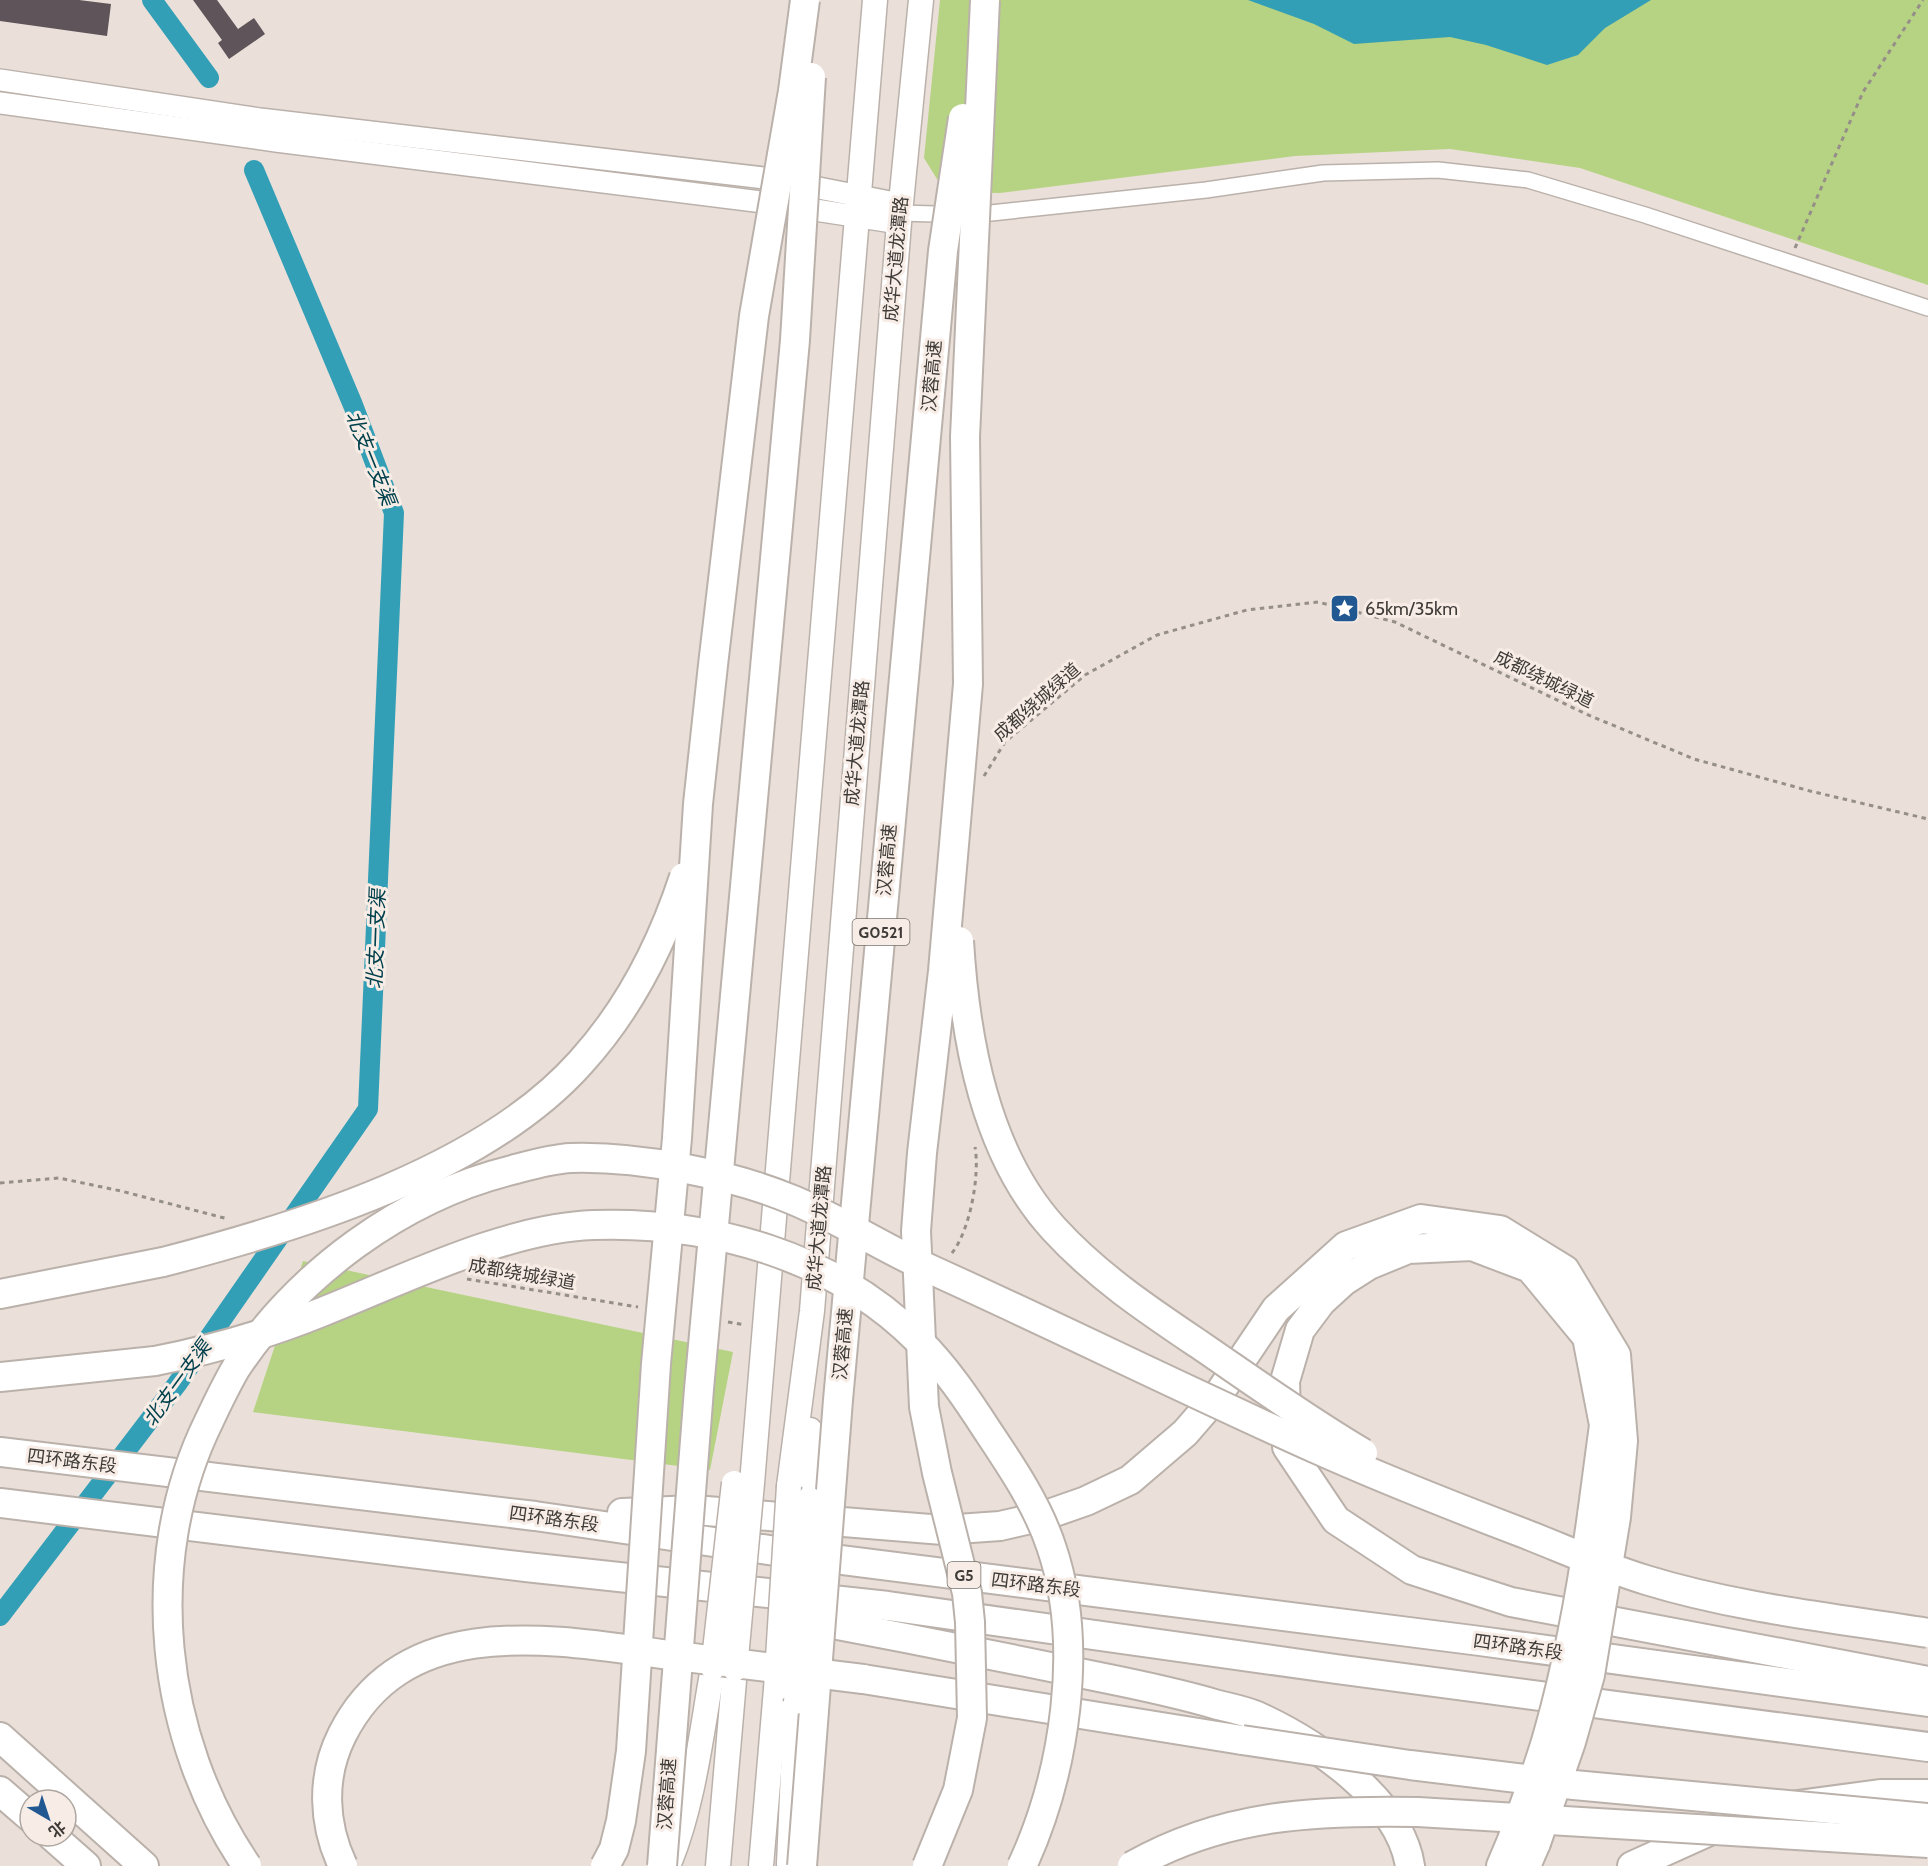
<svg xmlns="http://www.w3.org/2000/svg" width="1928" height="1866" viewBox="0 0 1928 1866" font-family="Cabin,'Noto Sans SC',sans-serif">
  <rect width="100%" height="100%" fill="#eae0d9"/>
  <g fill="#b6d383">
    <path d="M 940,0 L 1928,0 L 1928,285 L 1580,168 L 1450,149 L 1295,156 L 1000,193 L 945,192 L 924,158 Z"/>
    <path d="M 303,1261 L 733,1352 L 710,1470 L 253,1412 Z"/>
  </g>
  <path fill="#339fb6" d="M 1248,0 L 1651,0 L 1605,28 L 1578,55 L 1547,65 L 1486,45 L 1450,37 L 1354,44 L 1314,24 Z"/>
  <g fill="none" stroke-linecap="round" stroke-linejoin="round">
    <g stroke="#339fb6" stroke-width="20">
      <path d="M 152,0 L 209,78"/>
      <path d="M 0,1616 L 177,1384 L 368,1109 L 394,513 L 353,405 L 254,170"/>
    </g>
  </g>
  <g fill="#5e5459">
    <path d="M 0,0 L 79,0 L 111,4 L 107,36 L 0,21 Z"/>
    <path d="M 193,0 L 217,0 L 238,29 L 254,18 L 265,34 L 229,59 L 218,43 L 222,40 Z"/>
  </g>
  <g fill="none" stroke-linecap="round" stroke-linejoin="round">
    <defs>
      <path id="street" d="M 899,213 L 972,215 L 1206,190 L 1323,173 L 1438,170 L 1528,180 L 1645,215 L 1928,308"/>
      <g id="secondary">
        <path d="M 0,80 L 260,119 L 773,179 L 900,204"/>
        <path d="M 0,103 L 276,141 L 770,203 L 899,223"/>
      </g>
      <g id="primary">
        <path d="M 752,1483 L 875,0"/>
        <path d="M 789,1486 L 812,1311 L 899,223 L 921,0"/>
        <path d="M 809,1499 L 810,1430"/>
        <path d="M 789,1864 L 796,1702"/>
        <path d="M 668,1866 C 694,1804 701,1734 713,1668"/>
        <path d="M 718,1866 L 735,1669"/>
        <path d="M 761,1866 L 776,1689"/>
      </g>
      <g id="highway">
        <path d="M 0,1294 L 163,1262"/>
        <path d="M 0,1377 L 155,1361"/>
        <path d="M 0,1452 L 535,1516 L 810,1556 L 1480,1641 L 1928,1702"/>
        <path d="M 0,1503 L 526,1567 L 888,1606 L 1336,1669 L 1928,1747"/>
        <path d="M 622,1513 L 694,1510 L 943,1530 L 1000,1526 L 1043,1516 L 1086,1501 L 1130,1480 L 1185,1433 L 1218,1395 L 1276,1309 L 1346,1246 L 1421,1219 L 1500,1230 L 1565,1270 L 1616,1355 L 1623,1441 L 1616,1517"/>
        <path d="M 1592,1515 L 1604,1425 L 1587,1337 L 1530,1268 L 1472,1246 L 1408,1249 L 1369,1265 L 1344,1281 L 1321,1302 L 1300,1330 L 1285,1381 L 1287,1447 L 1336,1520 L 1412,1570 L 1511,1602 L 1928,1681"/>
        <path d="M 796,1617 C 897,1636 998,1656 1099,1677 C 1139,1685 1178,1693 1218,1705 C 1231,1708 1245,1711 1257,1716 C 1314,1742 1400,1799 1410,1866"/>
        <path d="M 863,1679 L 1242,1740"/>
        <path d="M 0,1737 L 144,1866"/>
        <path d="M 0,1791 L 30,1817"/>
        <path d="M 52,1836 L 86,1866"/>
        <path d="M 1501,1866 L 1512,1840"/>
        <path d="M 1526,1866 L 1536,1843"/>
        <path d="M 1632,1866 L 1754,1811 L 1880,1794 L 1928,1794"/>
      </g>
    </defs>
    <use href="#street" stroke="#bbb1ab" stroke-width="18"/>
    <use href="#secondary" stroke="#bbb1ab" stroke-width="24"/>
    <use href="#primary" stroke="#bbb1ab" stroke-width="27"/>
    <use href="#highway" stroke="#bbb1ab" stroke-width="32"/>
    <g stroke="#958e89" stroke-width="3" stroke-dasharray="4.5 4.5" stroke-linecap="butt">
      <path d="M 1795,248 L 1863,92 L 1923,0"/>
      <path d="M 984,776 L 1005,742 L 1085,675 L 1157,635 L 1247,610 L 1318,602 L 1395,622 L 1586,714 L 1694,759 L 1810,791 L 1928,819"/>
      <path d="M 0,1183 L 59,1178 L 121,1191 L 228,1219"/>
      <path d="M 952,1253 C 970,1230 980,1176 975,1147"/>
      <path d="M 467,1279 L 638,1307"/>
      <path d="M 728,1322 L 745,1325"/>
    </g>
    <use href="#street" stroke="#fff" stroke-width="15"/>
    <use href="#secondary" stroke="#fff" stroke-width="21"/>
    <use href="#primary" stroke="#fff" stroke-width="24"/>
    <use href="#highway" stroke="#fff" stroke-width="28"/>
    <defs>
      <g id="primary-bridge">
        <path d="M 713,1668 L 734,1483"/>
        <path d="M 735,1669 L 752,1483"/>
        <path d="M 776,1689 L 789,1486"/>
        <path d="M 796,1702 L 809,1499"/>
      </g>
      <g id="highway-bridge">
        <path d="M 959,941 C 965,1039 985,1154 1054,1229 C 1097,1276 1148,1310 1200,1345 C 1254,1382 1307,1420 1363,1453"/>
        <path d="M 163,1262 C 299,1227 485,1170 581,1062 C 629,1009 662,944 684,877"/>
        <path d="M 155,1361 C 211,1350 268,1334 322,1312 C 403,1280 506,1228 593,1225 C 711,1221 835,1256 919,1341 C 946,1368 967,1399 987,1430 C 1011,1466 1037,1504 1051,1546 C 1085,1644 1065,1773 1022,1866"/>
        <path d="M 1242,1740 L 1410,1765 L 1574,1785 L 1928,1818"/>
        <path d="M 1512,1840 C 1524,1804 1539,1768 1549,1731 C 1569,1660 1582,1588 1592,1515"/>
        <path d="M 1536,1843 L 1571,1742 L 1590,1675 L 1616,1517"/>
        <path d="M 247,1866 C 160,1739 140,1561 209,1421 C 217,1404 226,1385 236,1368 C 299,1273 402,1197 512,1170 C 531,1165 551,1159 571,1158 C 639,1156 731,1174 793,1200 C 841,1220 885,1249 932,1270 C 1060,1328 1185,1390 1312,1447 C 1381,1478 1452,1506 1523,1533 C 1564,1549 1603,1567 1646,1580 C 1737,1608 1834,1618 1928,1633"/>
        <path d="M 343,1866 C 323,1824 321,1777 342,1735 C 405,1609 556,1640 669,1655 C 734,1663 799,1671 863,1679"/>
        <path d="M 605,1866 L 614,1849 L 621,1821 L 631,1751 L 656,1364 L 677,1138 L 698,804 L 713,665 L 754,316 L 793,91 L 805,0"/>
        <path d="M 662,1866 L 699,1389 L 795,340 L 811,77"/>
        <path d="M 802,1866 L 838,1400 L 943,251 L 963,118"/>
        <path d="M 927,1866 L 958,1790 L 972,1718 L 970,1622 L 967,1593 L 937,1473 L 924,1407 L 916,1231 L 922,1153 L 943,971 L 968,684 L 965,437 L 985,0"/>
        <path d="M 1132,1866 C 1223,1814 1316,1810 1418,1812 L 1928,1843"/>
      </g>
    </defs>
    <use href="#primary-bridge" stroke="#bbb1ab" stroke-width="27" stroke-linecap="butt"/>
    <use href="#highway-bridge" stroke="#bbb1ab" stroke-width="32" stroke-linecap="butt"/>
    <use href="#primary-bridge" stroke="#fff" stroke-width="24"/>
    <use href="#highway-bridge" stroke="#fff" stroke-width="28"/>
  </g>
  <defs>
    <symbol id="sight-square" viewBox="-11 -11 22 22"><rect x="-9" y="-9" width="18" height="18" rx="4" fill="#225891" stroke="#f8ede6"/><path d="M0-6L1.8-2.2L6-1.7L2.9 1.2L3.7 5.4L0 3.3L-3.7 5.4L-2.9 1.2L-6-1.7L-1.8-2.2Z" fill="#fff"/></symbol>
  </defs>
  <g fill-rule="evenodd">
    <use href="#sight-square" x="1328" y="592" width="33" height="33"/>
  </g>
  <g text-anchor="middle" stroke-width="6" stroke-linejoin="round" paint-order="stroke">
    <g fill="#f8ede6" stroke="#76706c" stroke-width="1.5">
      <rect x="852.5" y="919" width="57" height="26" rx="4.5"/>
      <rect x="947.5" y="1562" width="33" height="26" rx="4.5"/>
    </g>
    <g font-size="16" font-weight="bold" fill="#3f3b38">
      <text x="881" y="938">G0521</text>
      <text x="964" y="1581">G5</text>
    </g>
    <g font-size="18" fill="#3f3b38" stroke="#f8ede6">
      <text transform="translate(896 259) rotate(-85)" y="6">成华大道龙潭路</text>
      <text transform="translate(932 376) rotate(-85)" y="6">汉蓉高速</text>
      <text transform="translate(1544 679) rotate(26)" y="6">成都绕城绿道</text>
      <text transform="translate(1037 702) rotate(-41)" y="6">成都绕城绿道</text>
      <text transform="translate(857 743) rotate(-85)" y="6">成华大道龙潭路</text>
      <text transform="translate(887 860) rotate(-85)" y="6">汉蓉高速</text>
      <text transform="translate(819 1228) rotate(-85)" y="6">成华大道龙潭路</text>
      <text transform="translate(522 1274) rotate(10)" y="6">成都绕城绿道</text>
      <text transform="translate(843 1344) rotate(-85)" y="6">汉蓉高速</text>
      <text transform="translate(72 1461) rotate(7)" y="6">四环路东段</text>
      <text transform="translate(554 1519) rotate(8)" y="6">四环路东段</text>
      <text transform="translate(1036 1585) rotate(7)" y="6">四环路东段</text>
      <text transform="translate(1518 1647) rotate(8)" y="6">四环路东段</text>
      <text transform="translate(667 1794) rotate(-86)" y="6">汉蓉高速</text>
    </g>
    <g font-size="18" fill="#3f3b38" stroke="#f8ede6" text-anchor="start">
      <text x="1365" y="615">65km/35km</text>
    </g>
    <g font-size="20" font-style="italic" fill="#00414d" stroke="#f8ede6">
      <text transform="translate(371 458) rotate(68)" y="7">北支一支渠</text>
      <text transform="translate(376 939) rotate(-88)" y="7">北支一支渠</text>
      <text transform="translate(177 1383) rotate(-54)" y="7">北支一支渠</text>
    </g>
  </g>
  <g transform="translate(48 1818) rotate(141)"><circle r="28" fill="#f8ede6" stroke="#aea6a0" stroke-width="1.5"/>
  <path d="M0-4.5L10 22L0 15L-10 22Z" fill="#225891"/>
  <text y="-9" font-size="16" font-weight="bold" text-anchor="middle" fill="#3f3b38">北</text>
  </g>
</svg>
